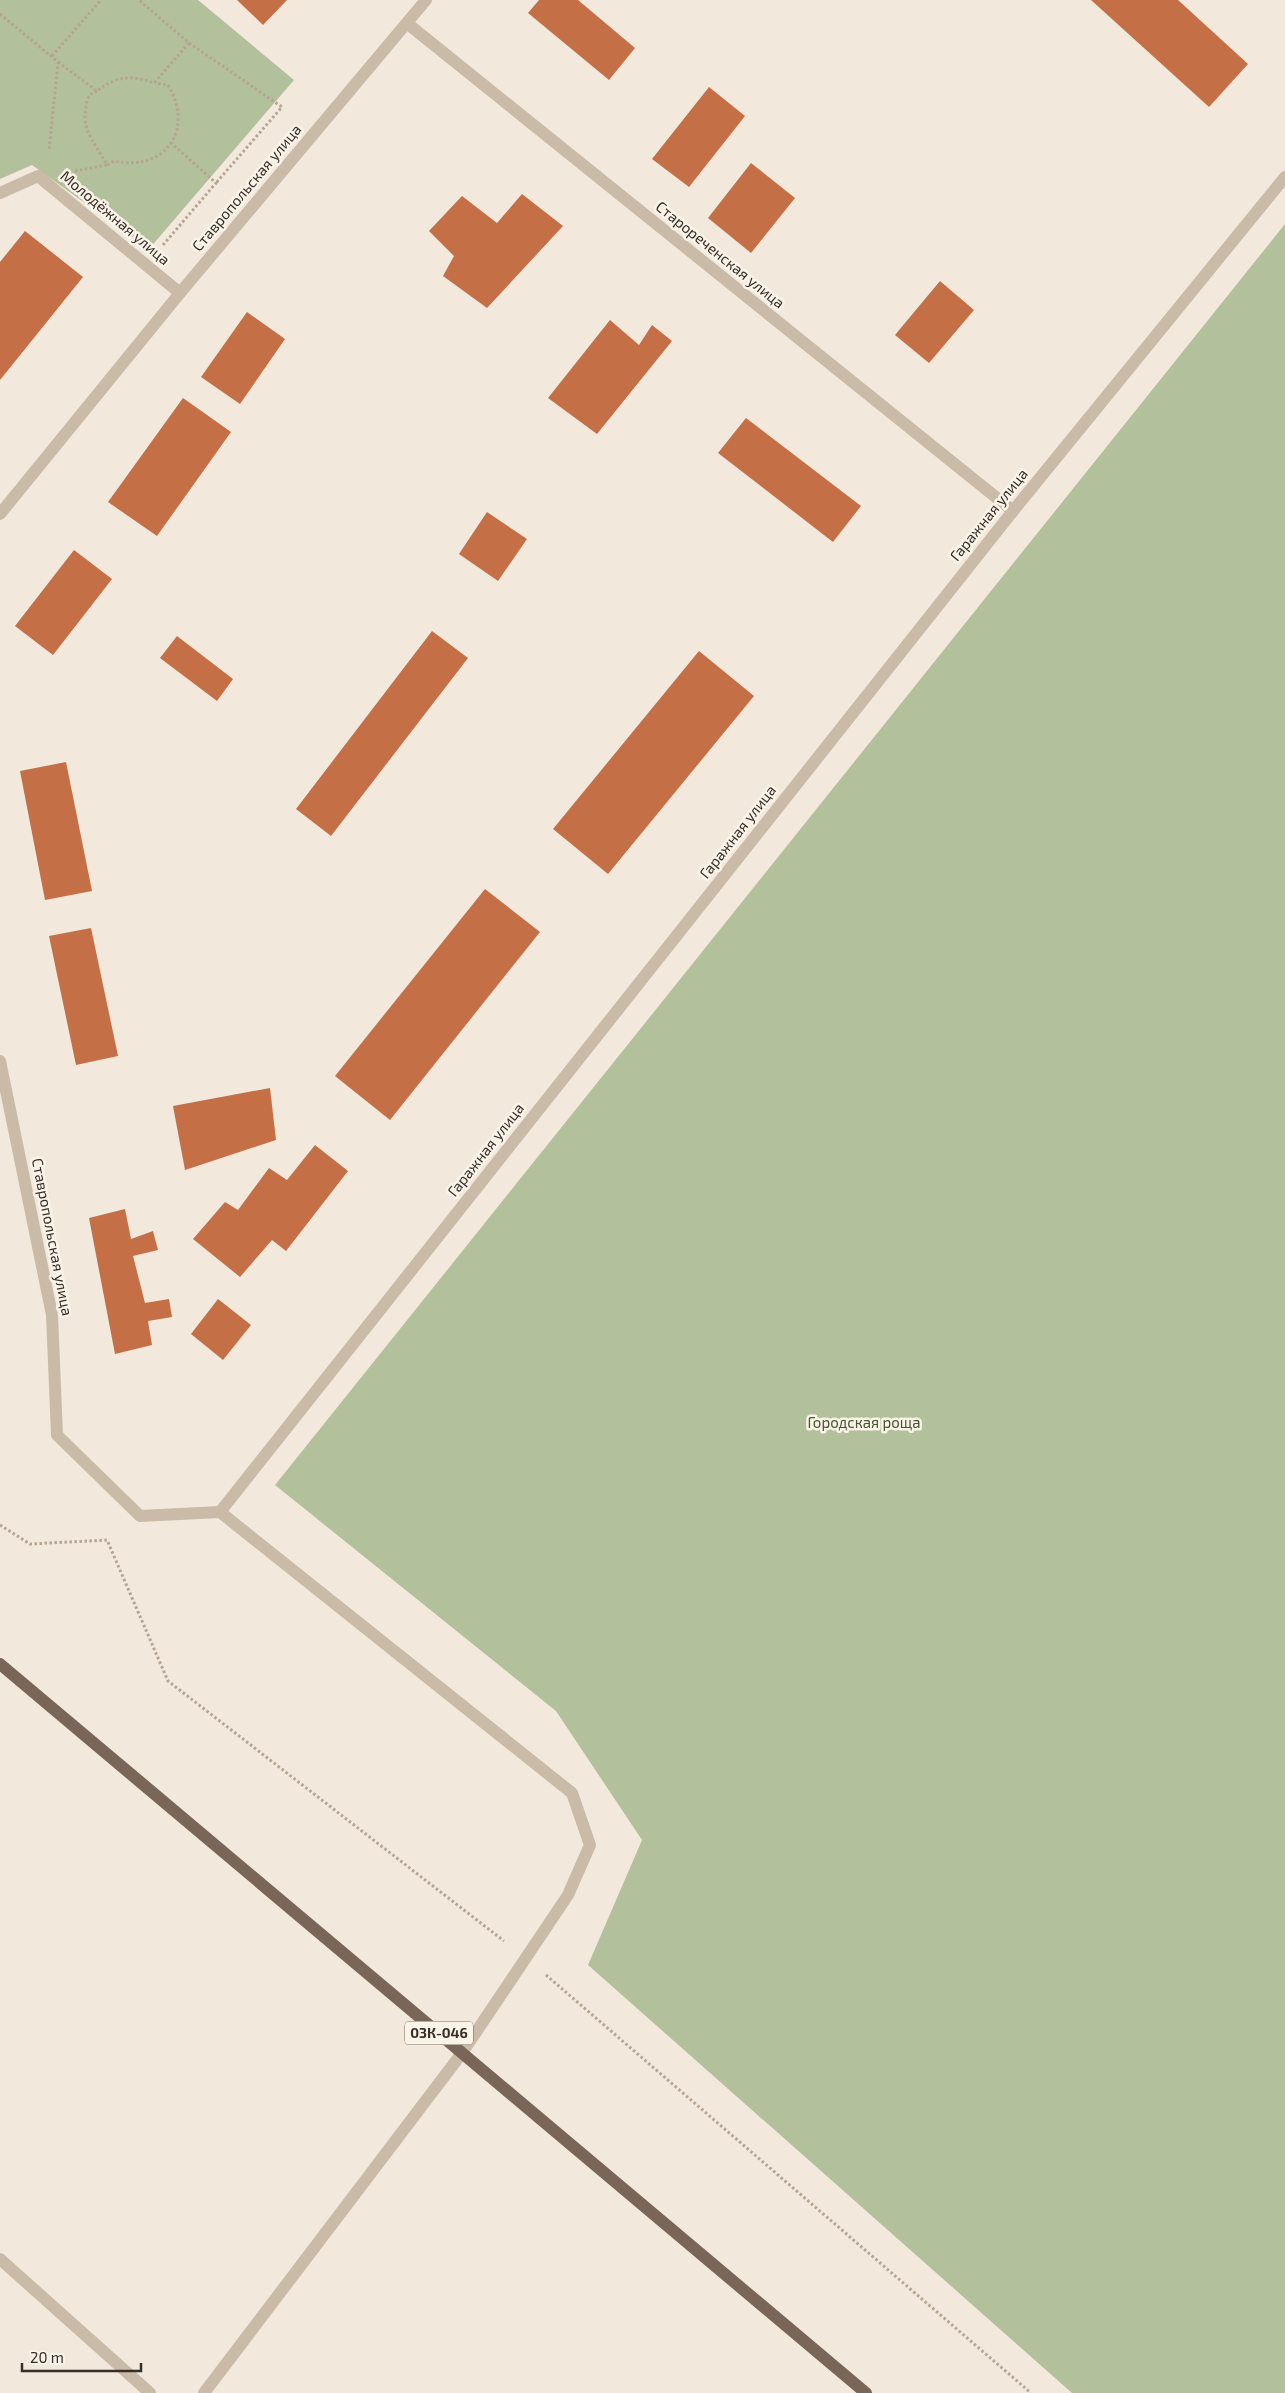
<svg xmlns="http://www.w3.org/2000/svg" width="1285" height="2393" viewBox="0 0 1285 2393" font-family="'Exo 2',sans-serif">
  <rect width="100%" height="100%" fill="#f2e9dc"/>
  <g fill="#b2c19c">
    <path d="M 0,0 L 198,0 L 294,80 L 149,249 L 32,165 L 0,179 Z"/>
    <path d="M 1285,224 L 1285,2393 L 1072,2393 L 588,1965 L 642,1840 L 556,1711 L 275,1485 Z"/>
  </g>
  <g fill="#c56f47">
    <path d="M 237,0 L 287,0 L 263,25 Z"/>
    <path d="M 539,0 L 578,0 L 635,48 L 609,80 L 528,13 Z"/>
    <path d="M 1091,0 L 1178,0 L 1248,64 L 1209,107 Z"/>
    <path d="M 709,87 L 745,116 L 689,187 L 652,159 Z"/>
    <path d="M 751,163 L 795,198 L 751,253 L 708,218 Z"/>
    <path d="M 522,194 L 563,226 L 487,308 L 443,276 L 454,256 L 429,231 L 462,196 L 497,223 Z"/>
    <path d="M 25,231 L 83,277 L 0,380 L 0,262 Z"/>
    <path d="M 940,281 L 974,310 L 929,363 L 895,335 Z"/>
    <path d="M 247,312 L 285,339 L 240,404 L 201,377 Z"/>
    <path d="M 610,320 L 639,345 L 652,325 L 672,341 L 597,434 L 548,398 Z"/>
    <path d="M 183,398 L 231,432 L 157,536 L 108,502 Z"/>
    <path d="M 746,418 L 861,506 L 833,542 L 718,453 Z"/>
    <path d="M 487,512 L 527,539 L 498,581 L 459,554 Z"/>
    <path d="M 74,550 L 112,579 L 53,655 L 15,626 Z"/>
    <path d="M 432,631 L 468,658 L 331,836 L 296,809 Z"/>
    <path d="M 177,636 L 233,679 L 217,701 L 160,658 Z"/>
    <path d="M 699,651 L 754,696 L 608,874 L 553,829 Z"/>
    <path d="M 66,762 L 92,891 L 45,900 L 20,771 Z"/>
    <path d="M 485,889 L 540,932 L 390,1120 L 335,1076 Z"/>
    <path d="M 91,928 L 118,1056 L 76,1065 L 49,936 Z"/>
    <path d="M 270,1088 L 276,1140 L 185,1170 L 173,1106 Z"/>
    <path d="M 315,1145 L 348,1171 L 286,1251 L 272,1240 L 240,1277 L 193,1239 L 225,1202 L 238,1210 L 269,1168 L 287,1180 Z"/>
    <path d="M 125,1209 L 131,1239 L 153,1231 L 158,1250 L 133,1256 L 145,1303 L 169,1299 L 172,1317 L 148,1321 L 152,1345 L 115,1354 L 89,1218 Z"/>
    <path d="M 218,1299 L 251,1325 L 223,1360 L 191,1334 Z"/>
  </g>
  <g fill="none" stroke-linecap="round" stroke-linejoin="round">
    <g stroke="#b6a492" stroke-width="3" stroke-dasharray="2.5 2.5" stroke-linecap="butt">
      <path d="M 0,14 L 58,62 L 49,151"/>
      <path d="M 189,43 L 282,107 L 216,183"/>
      <path d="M 52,56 L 101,0"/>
      <path d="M 58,62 L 97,91 C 116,76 132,75 154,83 L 189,43 L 139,0"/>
      <path d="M 97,91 L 89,95 C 78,129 92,137 107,165 L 114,161 C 165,172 195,130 168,85 L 155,83"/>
      <path d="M 75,171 L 107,165"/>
      <path d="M 163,245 L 216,183 L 171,143"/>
      <path d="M 0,1525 L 30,1544 L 107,1540 L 168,1681 L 504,1941"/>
      <path d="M 546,1975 L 1031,2393"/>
    </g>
    <g stroke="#cabaa8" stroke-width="12">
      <path d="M 408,24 L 1013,511"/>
      <path d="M 0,193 L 38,176 L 180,293"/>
      <path d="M 0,514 L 180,293 L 426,0"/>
      <path d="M 0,1061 L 52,1315 L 57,1435 L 140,1516 L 220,1512"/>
      <path d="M 220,1512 L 1013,511 L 1285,177"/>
      <path d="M 0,2259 L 150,2393"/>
      <path d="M 204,2393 L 462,2053 L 568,1895 L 590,1845 L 572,1793 L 220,1512"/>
    </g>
    <path stroke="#796659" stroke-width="12" d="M 0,1664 L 866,2393"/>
  </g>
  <g text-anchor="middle" stroke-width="5" stroke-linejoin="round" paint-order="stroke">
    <rect fill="#faf3e8" stroke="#726962" stroke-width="1" x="405" y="2021.5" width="68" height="23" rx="4"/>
    <g font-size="14" font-weight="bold" fill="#372e28">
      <text x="439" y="2038">03К-046</text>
    </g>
    <g font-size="15" fill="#372e28" stroke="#faf3e8">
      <text transform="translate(247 188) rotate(-50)" y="5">Ставропольская улица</text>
      <text transform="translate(115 218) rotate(40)" y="5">Молодёжная улица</text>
      <text transform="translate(720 255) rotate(39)" y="5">Старореченская улица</text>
      <text transform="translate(989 515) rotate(-51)" y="5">Гаражная улица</text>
      <text transform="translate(738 832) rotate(-52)" y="5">Гаражная улица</text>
      <text transform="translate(486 1150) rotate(-52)" y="5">Гаражная улица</text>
      <text transform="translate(52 1237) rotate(79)" y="5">Ставропольская улица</text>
    </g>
    <g font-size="15" fill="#43552c" stroke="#faf3e8">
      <text x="864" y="1428">Городская роща</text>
    </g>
  </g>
  <path d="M22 2363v8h119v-8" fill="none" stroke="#372e28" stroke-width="2.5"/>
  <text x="30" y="2363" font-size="15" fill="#372e28" stroke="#faf3e8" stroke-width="4" paint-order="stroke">20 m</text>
</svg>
